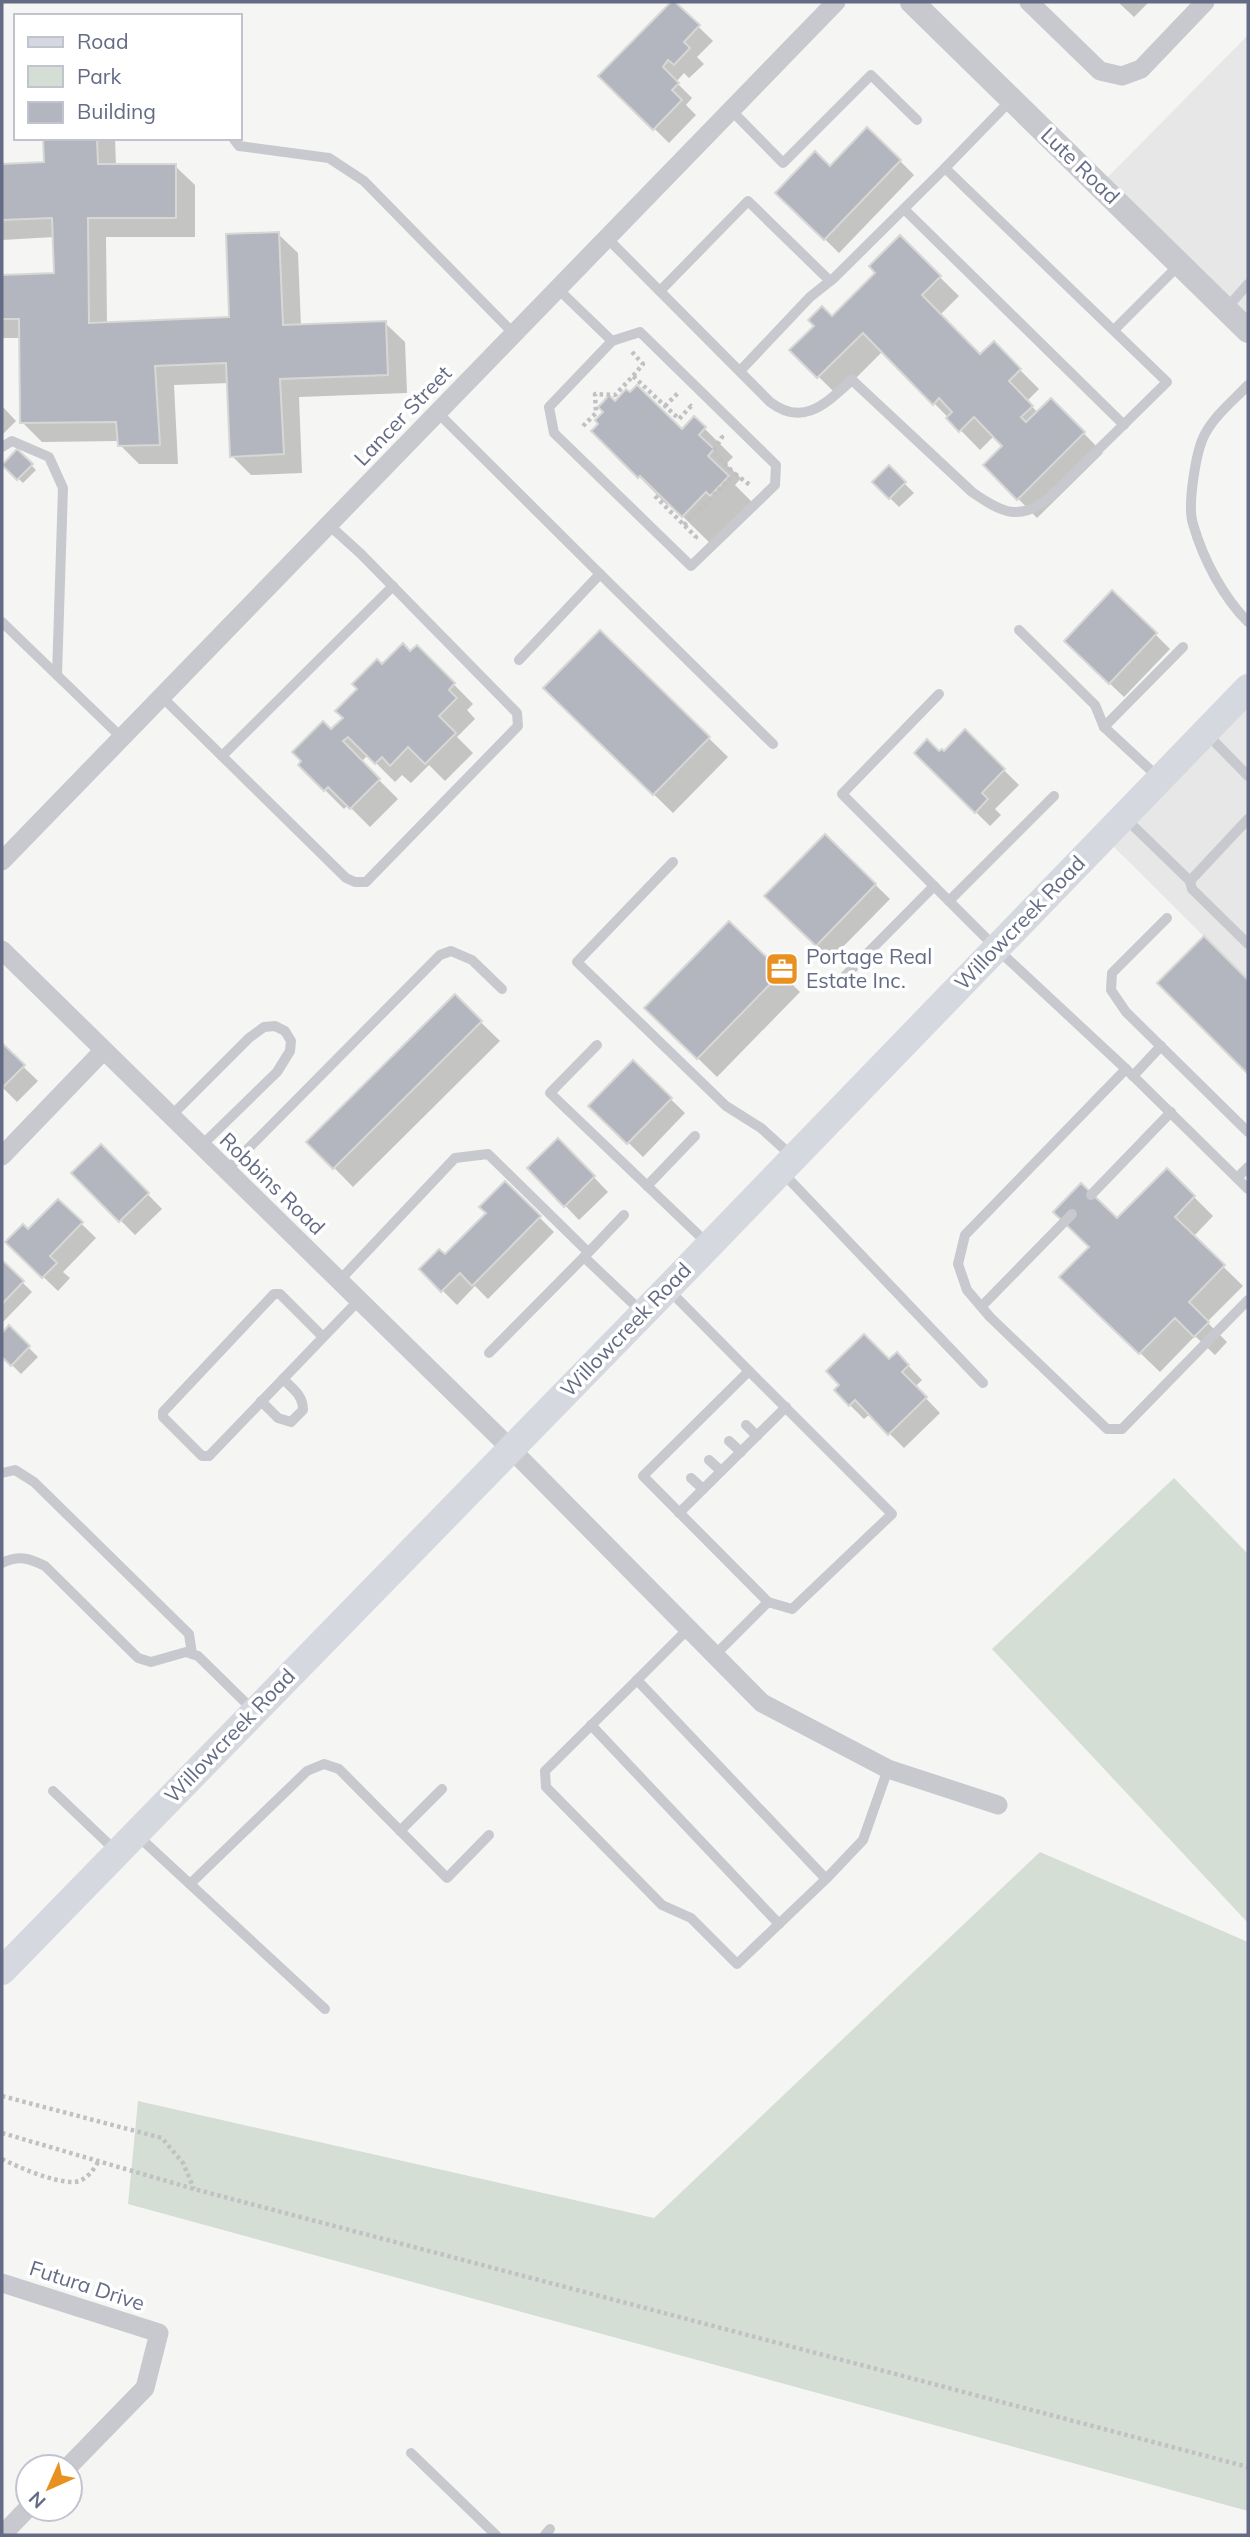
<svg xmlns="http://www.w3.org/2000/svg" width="1250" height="2537" viewBox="0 0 1250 2537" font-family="Mulish,sans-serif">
  <rect width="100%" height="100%" fill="#f5f6f3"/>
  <g fill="#e6e7e6">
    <path d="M 1248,35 L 1248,318 L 1106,179 Z"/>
    <path d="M 1248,700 L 1248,980 L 1111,844 Z"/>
  </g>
  <g fill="#d4ded4">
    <path d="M 1174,1478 L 1248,1554 L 1248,1923 L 992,1649 Z"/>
    <path d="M 1040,1852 L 1248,1942 L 1248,2511 L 128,2204 L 138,2101 L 654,2218 Z"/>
  </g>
  <g fill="#0003">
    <path d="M 673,2 L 713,41 L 697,57 L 704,64 L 689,78 L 684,73 L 676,82 L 692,98 L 686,105 L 696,115 L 669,143 L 601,76 Z"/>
    <path d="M 1118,2 L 1149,2 L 1134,17 Z"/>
    <path d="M 868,129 L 914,175 L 839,253 L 777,192 L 830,168 Z"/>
    <path d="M 45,138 L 115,138 L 116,166 L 175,166 L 195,185 L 195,237 L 106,237 L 107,324 L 231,319 L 278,234 L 298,253 L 301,326 L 385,323 L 405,342 L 407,393 L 299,397 L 302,473 L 251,475 L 232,456 L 229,383 L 174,385 L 178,464 L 139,464 L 120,445 L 119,441 L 42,442 L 22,422 L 21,338 L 2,338 L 2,277 L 56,274 L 54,237 L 2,240 L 2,166 L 46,164 Z"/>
    <path d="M 900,238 L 959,296 L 939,316 L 980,357 L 994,344 L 1039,389 L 1027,401 L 1038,413 L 1051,400 L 1103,453 L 1037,518 L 985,465 L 1005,446 L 995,435 L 980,450 L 883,351 L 838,396 L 792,350 L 832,318 L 878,273 Z"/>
    <path d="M 615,403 L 682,431 L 694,418 L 733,457 L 726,464 L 741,478 L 735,485 L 756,506 L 711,544 L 669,503 L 667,505 L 594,431 Z"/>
    <path d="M 2,406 L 16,421 L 2,435 Z"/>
    <path d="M 17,451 L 36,470 L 23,483 L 4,465 Z"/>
    <path d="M 889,468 L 914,493 L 899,507 L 874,482 Z"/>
    <path d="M 600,632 L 728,757 L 673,813 L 545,688 Z"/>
    <path d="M 1155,634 L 1170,649 L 1124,697 L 1080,655 Z"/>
    <path d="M 417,647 L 473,704 L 467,710 L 475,719 L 457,737 L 473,753 L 445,781 L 429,765 L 411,783 L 402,775 L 395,782 L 368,755 L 361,762 L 398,799 L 370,827 L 348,805 L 344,809 L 300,765 L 345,718 L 382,667 L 410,653 Z"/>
    <path d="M 965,732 L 1019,785 L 995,809 L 1001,815 L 990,826 L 916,753 L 944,754 Z"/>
    <path d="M 825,836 L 890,899 L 831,959 L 767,896 Z"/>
    <path d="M 729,923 L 800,992 L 717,1077 L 647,1008 Z"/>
    <path d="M 455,997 L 500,1041 L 353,1187 L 309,1142 Z"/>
    <path d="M 2,1046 L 38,1081 L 17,1102 L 2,1087 Z"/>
    <path d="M 633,1063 L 685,1113 L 643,1157 L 591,1106 Z"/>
    <path d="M 558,1140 L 608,1192 L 579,1220 L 529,1168 Z"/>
    <path d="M 101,1146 L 162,1209 L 135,1235 L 74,1173 Z"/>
    <path d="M 1167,1170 L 1213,1216 L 1193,1237 L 1243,1286 L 1207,1322 L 1227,1342 L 1215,1355 L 1195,1336 L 1160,1372 L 1081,1296 L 1117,1221 Z"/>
    <path d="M 505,1183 L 554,1232 L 488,1299 L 475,1286 L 457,1305 L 421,1269 L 445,1256 L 488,1213 Z"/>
    <path d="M 58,1201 L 96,1238 L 63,1272 L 70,1278 L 58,1291 L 7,1242 L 28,1232 Z"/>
    <path d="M 2,1262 L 32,1292 L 2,1323 Z"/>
    <path d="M 9,1328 L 38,1357 L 21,1374 L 2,1355 L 2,1336 Z"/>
    <path d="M 897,1354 L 922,1380 L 915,1387 L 940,1413 L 904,1448 L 870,1414 L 864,1419 L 850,1405 Z"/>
  </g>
  <g fill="#b3b6be" stroke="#d7d8d5" stroke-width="2">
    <path d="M 671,2 L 675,2 L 700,25 L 684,42 L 690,48 L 674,65 L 668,60 L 663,67 L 679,83 L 672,90 L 682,100 L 653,130 L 598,76 Z"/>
    <path d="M 867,127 L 901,160 L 824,240 L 775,193 L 815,151 L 830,166 Z"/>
    <path d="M 43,138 L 97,138 L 98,164 L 176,164 L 176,218 L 88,218 L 89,323 L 229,317 L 226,234 L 279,232 L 283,325 L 386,321 L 388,375 L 280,379 L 284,454 L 230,457 L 226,363 L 155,366 L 160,445 L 118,446 L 116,422 L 20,423 L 19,319 L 2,319 L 2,275 L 54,273 L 52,218 L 2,220 L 2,164 L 44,162 Z"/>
    <path d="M 900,235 L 941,276 L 922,295 L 980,354 L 994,341 L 1021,369 L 1009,381 L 1033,406 L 1021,417 L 1026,422 L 1051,398 L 1085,432 L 1017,500 L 983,465 L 1002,446 L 974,417 L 959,432 L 946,418 L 952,412 L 939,398 L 933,405 L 863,333 L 817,378 L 789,350 L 814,326 L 808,320 L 822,306 L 832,316 L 875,273 L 869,266 Z"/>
    <path d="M 637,385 L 682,429 L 694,416 L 706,427 L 699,435 L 714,449 L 708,456 L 729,476 L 710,496 L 706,492 L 682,517 L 640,476 L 638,478 L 591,431 L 598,424 L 595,420 L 603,412 L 598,407 L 603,402 L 609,395 L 615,401 L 626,389 L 630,392 Z"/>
    <path d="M 17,449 L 33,464 L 17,480 L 2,465 Z"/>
    <path d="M 889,465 L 906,482 L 889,499 L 872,482 Z"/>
    <path d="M 1112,590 L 1157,633 L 1109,684 L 1064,641 Z"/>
    <path d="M 600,630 L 710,737 L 653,795 L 543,688 Z"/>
    <path d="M 403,643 L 410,651 L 417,645 L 455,683 L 449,690 L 457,698 L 439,716 L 456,733 L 425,764 L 408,747 L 390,766 L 382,757 L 375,764 L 348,737 L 343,741 L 380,779 L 350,809 L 328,787 L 324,791 L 298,765 L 301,761 L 292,752 L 323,721 L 331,729 L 343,718 L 335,711 L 357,689 L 352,684 L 377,659 L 382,664 Z"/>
    <path d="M 965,729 L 1005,769 L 982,793 L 988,799 L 975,813 L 914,753 L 927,739 L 939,751 L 942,749 L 944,751 Z"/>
    <path d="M 825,834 L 876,884 L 816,946 L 764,896 Z"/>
    <path d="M 729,921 L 782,972 L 697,1059 L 644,1008 Z"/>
    <path d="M 1204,936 L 1248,980 L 1248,1074 L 1157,983 Z"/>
    <path d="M 455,994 L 482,1021 L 333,1169 L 306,1142 Z"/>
    <path d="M 2,1043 L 25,1065 L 2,1088 Z"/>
    <path d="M 633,1060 L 672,1098 L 627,1144 L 588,1106 Z"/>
    <path d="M 558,1138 L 595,1176 L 564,1207 L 527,1168 Z"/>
    <path d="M 101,1144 L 149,1193 L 119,1222 L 71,1173 Z"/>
    <path d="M 1167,1168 L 1195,1196 L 1175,1217 L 1225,1265 L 1189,1302 L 1209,1322 L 1194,1337 L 1175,1318 L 1139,1354 L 1059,1277 L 1089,1247 L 1053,1212 L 1081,1183 L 1117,1218 Z"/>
    <path d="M 505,1181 L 541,1216 L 472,1286 L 460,1273 L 441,1292 L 419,1269 L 439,1249 L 445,1254 L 486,1213 L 479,1207 Z"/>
    <path d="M 58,1199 L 83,1222 L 50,1256 L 57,1263 L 42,1278 L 5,1242 L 23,1224 L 28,1229 Z"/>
    <path d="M 2,1260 L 24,1281 L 2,1304 Z"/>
    <path d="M 9,1325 L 30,1346 L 11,1366 L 2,1357 L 2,1333 Z"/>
    <path d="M 864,1334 L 889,1359 L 897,1352 L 909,1365 L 902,1372 L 927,1397 L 888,1435 L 855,1400 L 849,1406 L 834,1390 L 839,1385 L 826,1371 Z"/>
  </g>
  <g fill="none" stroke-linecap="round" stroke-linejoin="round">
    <g stroke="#c1c1c4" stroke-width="4.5" stroke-dasharray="3.5 3.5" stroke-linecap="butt">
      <path d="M 632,352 L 643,364 L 633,376"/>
      <path d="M 665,406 L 679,392"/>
      <path d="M 583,426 L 596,413 L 595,394 L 615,395 L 633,376 L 679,419 L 691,406 L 693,408"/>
      <path d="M 735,474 L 750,485"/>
      <path d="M 655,496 L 696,537 L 693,540"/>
      <path d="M 684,525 L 735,474 L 713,452 L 722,437 L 719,434"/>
      <path d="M 2,2096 L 162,2138 L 183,2163 L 194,2189"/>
      <path d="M 2,2133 L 194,2189 L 1248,2467"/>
      <path d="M 2,2159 C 20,2168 53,2182 73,2182 C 85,2182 93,2171 98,2162"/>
    </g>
    <g stroke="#c8c9ce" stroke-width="10">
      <path d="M 731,110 L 783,163 L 871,75 L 917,120"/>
      <path d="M 233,138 L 239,146 L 329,158 L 364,181 L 514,334"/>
      <path d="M 945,168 L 1011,100"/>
      <path d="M 904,209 L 1124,425"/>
      <path d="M 607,238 L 770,402 C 804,428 827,402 852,380 L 972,492 C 1002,513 1020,522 1050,497 L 1167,382 L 945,168 L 834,278 L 810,297 L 740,371"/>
      <path d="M 558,289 L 612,341 L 549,407 L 554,433 L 691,566 L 775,485 L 776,465 L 640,332 L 612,341"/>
      <path d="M 660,291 L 748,201 L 830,281"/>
      <path d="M 1226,309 L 1248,284"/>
      <path d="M 1114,330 L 1180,264"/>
      <path d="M 1248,385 C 1234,400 1215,415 1205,434 C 1196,450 1187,506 1193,524 C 1203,559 1223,597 1248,622"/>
      <path d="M 438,413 L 600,574 L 519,660"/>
      <path d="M 2,447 L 12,441 L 49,457 L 63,488 L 57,675"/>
      <path d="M 600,574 L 773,744"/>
      <path d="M 2,622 L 122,738"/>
      <path d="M 1019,630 L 1095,705 L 1104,727 L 1157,776"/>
      <path d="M 939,694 L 842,794 L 996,948 L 1126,1069 L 1248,1189"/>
      <path d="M 162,697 L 346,878 L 355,882 L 366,882 L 518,726 L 517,713 L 361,554 L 329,525"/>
      <path d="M 1104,727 L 1183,647"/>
      <path d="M 1207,734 L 1248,776"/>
      <path d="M 222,756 L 393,586"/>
      <path d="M 1124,817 L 1190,881 L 1248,819"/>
      <path d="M 673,862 L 577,962 L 726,1106 L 761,1128 L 793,1157"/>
      <path d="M 1190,881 L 1192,889 L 1248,944"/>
      <path d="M 949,901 L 1054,796"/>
      <path d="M 1167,918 L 1112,973 L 1111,990 L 1126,1012 L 1248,1132"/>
      <path d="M 845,976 L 934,886"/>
      <path d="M 597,1045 L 550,1093 L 708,1244"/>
      <path d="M 1126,1069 L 965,1235 L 958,1264 L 967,1290 L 990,1317 L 1107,1429 L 1122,1429 L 1248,1300"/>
      <path d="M 1133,1076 L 1161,1046"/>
      <path d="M 171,1116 L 249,1038 L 264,1027 L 275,1026 L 285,1031 L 291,1041 L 290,1051 L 277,1072 L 201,1146"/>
      <path d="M 226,1171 L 440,955 L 451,951 L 472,960 L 502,989"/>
      <path d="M 783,1173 L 983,1383"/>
      <path d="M 1237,1178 L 1248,1167"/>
      <path d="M 647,1186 L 695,1136"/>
      <path d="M 1091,1195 L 1171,1112"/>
      <path d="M 584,1257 L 624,1215"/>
      <path d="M 339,1281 L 455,1158 L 488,1154 L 588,1252"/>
      <path d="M 668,1289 L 749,1371 L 643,1476 L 768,1602 L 714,1656"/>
      <path d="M 982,1306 L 1072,1214"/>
      <path d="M 323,1337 L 280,1294 L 274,1294 L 163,1412 L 163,1417 L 202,1456 L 209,1456 L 359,1300"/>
      <path d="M 489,1353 L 584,1257 L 642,1312"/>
      <path d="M 749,1371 L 892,1514 L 792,1609 L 768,1602"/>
      <path d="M 261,1401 L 278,1418 L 291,1422 L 303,1410 C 303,1395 293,1389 283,1379"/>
      <path d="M 746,1425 L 757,1436"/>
      <path d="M 729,1441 L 741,1452"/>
      <path d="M 709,1460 L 721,1471"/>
      <path d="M 2,1473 L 15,1470 L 34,1482 L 189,1634 L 192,1654"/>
      <path d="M 691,1478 L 703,1489"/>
      <path d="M 679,1513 L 786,1407"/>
      <path d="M 2,1563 C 19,1555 29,1558 45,1566 L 138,1658 L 151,1662 L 186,1652 L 198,1656 L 253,1710"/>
      <path d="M 637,1680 L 687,1630"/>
      <path d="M 591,1725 L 779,1924"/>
      <path d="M 53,1791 L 117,1852"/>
      <path d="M 400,1831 L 442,1789"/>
      <path d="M 138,1836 L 325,2009"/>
      <path d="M 826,1879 L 637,1680 L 545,1771 L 546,1787 L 662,1905 L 691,1918 L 737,1964 L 826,1879 L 863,1840 L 888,1769"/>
      <path d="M 190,1884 L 307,1771 L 324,1764 L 339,1769 L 447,1878 L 489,1835"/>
      <path d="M 411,2453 L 496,2535"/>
      <path d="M 545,2535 L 550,2529"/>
    </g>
    <g stroke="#c8c9ce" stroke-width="19">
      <path d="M 1029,2 L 1100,71 L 1122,76 L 1141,69 L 1205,2"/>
      <path d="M 2,861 L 836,2"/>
      <path d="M 2,950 L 511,1449 L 762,1703 L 888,1769 L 998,1805"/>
      <path d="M 2,1156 L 103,1051"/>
      <path d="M 2,2283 L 159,2333 L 145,2388 L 68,2467"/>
      <path d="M 2,2535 L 28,2508"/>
    </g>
    <path stroke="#c8c9ce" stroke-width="24" d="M 912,2 L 1248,331"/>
    <path stroke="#d6d8df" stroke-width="28" d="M 2,1971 L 667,1289 L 1248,688"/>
  </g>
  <defs>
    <symbol id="office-square" viewBox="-11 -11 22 22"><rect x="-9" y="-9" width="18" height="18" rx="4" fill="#e99120" stroke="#fff"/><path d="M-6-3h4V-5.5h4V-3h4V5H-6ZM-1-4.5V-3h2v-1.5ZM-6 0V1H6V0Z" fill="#fff"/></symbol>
  </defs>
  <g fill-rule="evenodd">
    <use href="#office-square" x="763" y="950" width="38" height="38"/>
  </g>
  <g text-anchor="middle" stroke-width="7" stroke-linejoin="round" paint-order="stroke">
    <g font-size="21" fill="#646b85" stroke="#fff">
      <text transform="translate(1080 166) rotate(44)" y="7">Lute Road</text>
      <text transform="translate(403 416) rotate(-46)" y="7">Lancer Street</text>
      <text transform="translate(1020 923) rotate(-46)" y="7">Willowcreek Road</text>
      <text transform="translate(272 1184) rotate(44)" y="7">Robbins Road</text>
      <text transform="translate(626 1330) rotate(-46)" y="7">Willowcreek Road</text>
      <text transform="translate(230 1736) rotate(-46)" y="7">Willowcreek Road</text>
      <text transform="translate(87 2286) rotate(18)" y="7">Futura Drive</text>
    </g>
    <g font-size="21" fill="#646b85" stroke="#fff" text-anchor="start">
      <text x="806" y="964">Portage Real<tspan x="806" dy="24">Estate Inc.</tspan></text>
    </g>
  </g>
  <rect width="1250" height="2537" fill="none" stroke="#646b85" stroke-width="7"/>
  <rect x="14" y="14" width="228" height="126" fill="#ffffff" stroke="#c1c4ce" stroke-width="2"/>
  <rect x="28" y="37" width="35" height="10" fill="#d6d8df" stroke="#c1c4ce" stroke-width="2"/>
  <text x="77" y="49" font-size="21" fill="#646b85">Road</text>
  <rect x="28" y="66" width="35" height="21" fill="#d4ded4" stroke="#c1c4ce" stroke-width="2"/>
  <text x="77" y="84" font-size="21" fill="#646b85">Park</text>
  <rect x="28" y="102" width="35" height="21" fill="#b3b6be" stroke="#c1c4ce" stroke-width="2"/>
  <text x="77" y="119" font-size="21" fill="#646b85">Building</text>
  <g transform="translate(49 2488) rotate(225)"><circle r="33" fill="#ffffff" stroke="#c1c4ce" stroke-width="2"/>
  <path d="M0-5L12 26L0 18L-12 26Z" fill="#e99120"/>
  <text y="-10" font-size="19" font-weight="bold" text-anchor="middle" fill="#646b85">N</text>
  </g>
</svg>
